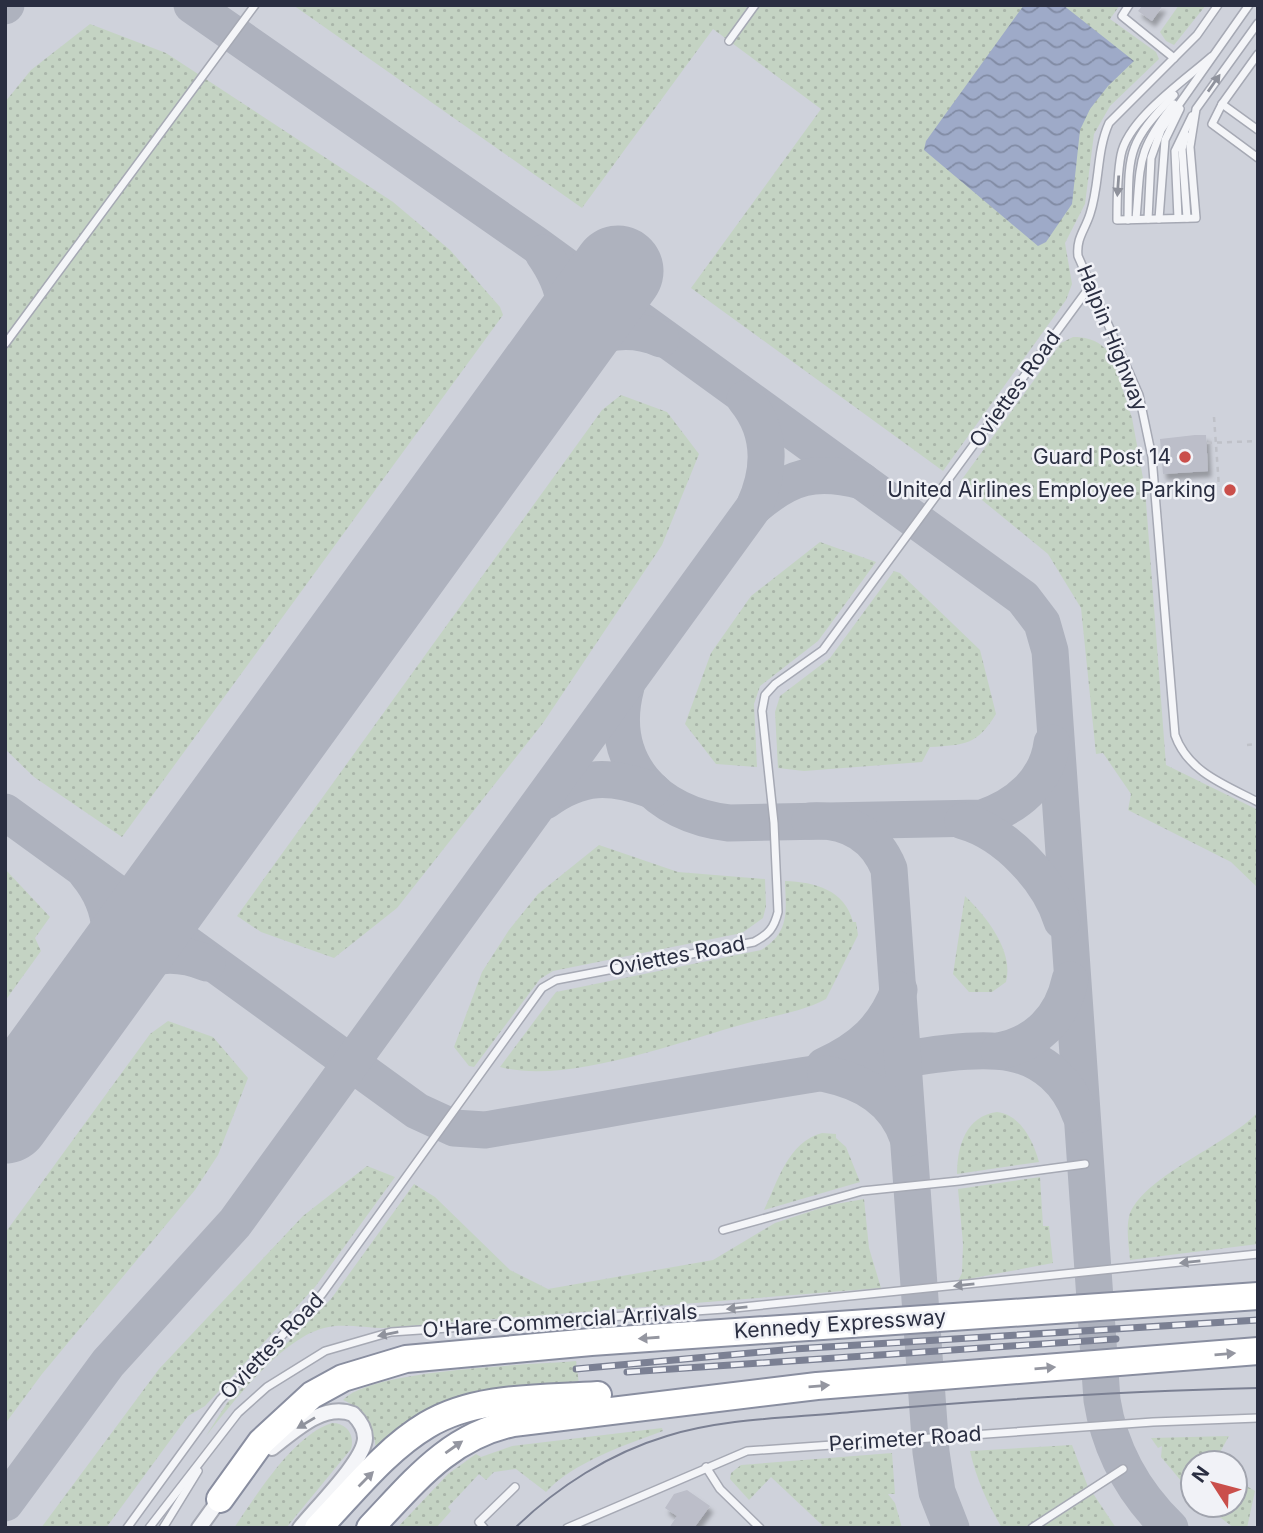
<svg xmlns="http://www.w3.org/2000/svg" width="1263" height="1533" viewBox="0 0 1263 1533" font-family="Inter,sans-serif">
  <defs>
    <pattern id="grass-dots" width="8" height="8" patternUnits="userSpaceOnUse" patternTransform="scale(1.75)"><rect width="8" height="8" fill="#c4d3c3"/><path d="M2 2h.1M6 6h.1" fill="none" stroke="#a9b5a9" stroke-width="1.8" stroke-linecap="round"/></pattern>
    <pattern id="water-waves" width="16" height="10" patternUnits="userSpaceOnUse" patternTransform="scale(1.75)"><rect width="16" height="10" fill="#9eaac8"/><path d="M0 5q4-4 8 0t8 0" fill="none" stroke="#818ba4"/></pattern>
    <filter id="shadow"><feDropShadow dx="3.5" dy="6" stdDeviation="2" flood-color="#0004"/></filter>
  </defs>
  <rect width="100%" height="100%" fill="#e1e3ea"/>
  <path fill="#cfd2db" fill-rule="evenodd" d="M 5,5 L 1258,5 L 1258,1528 L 5,1528 ZM 1193,1463 L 1235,1463 L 1235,1505 L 1193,1505 Z"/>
  <g fill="url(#grass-dots)">
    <path d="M 293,5 L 1120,5 L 1110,19 L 1156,52 L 1159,59 L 1110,106 L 1094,134 L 1085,204 L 1065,243 L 1072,284 L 1066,300 L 943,471 L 691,288 L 821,109 L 713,29 L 582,208 Z"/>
    <path d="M 1179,5 L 1206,5 L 1174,45 L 1166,41 L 1160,32 Z"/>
    <path d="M 90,24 L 166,53 L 393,202 L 450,250 L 500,307 L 503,315 L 122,837 L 34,777 L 5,749 L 5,102 L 31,70 Z"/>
    <path d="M 1073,337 C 1097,337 1107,347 1119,367 L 1116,369 L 1132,418 L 1145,489 L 1166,765 L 1258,810 L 1258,888 L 1231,862 L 1128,810 L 1131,794 L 1103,753 L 1096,754 L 1081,608 L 1048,554 L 960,482 L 1061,343 Z"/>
    <path d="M 621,395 L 667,412 L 699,454 L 662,545 L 543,723 L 397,908 L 334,958 L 261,932 L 237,916 L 602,410 Z"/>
    <path d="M 820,542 L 876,562 L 818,641 L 760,686 L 754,704 L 757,767 L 716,764 L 685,724 L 711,653 L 751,596 Z"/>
    <path d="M 894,571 L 900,573 L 980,650 L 996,714 C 977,745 965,745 930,747 L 922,762 L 804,771 L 778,768 L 775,712 L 780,696 L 830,658 Z"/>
    <path d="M 599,845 L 678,872 L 765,879 L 766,906 L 763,918 L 742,933 L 553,971 L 540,979 L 474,1067 L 469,1066 L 454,1047 L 482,972 L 509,930 L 538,894 Z"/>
    <path d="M 5,869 L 50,917 L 35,938 L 41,951 L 5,1001 Z"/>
    <path d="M 785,881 C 815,882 845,890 853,922 L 856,922 L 858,935 L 826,999 C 803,1012 770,1016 744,1024 C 679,1042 565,1085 500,1067 L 556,992 L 761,950 C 790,933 786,911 785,881 Z"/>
    <path d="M 965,896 C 986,916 1014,951 1006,982 L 992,992 L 969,992 L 953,974 Z"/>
    <path d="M 168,1021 L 213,1037 L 248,1078 L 218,1155 L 195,1190 L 42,1374 L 5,1424 L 5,1233 L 150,1034 Z"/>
    <path d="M 997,1112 C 1021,1115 1033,1141 1039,1162 L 957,1174 C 957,1146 966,1116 997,1112 Z"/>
    <path d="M 1258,1112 L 1258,1244 L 1130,1260 C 1129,1247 1126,1229 1129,1217 C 1139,1178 1228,1145 1258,1112 Z"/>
    <path d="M 822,1133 L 836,1134 L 836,1138 L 846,1147 L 860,1182 L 764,1210 C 778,1181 788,1142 822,1133 Z"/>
    <path d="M 367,1166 L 395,1177 L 315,1287 L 205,1406 L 188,1416 L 106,1528 L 41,1528 L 159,1369 L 303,1216 Z"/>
    <path d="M 1040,1177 L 1043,1226 L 1049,1226 L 1053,1263 L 958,1281 L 962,1273 L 963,1244 L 958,1189 Z"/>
    <path d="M 414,1184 L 435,1197 L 510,1270 L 548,1289 L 713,1260 L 775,1223 L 830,1205 L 864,1199 L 869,1248 L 881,1288 L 384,1328 C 366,1328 341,1323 324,1328 C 281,1339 233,1402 206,1436 L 227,1403 L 331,1299 Z"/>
    <path d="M 576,1361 L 579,1384 L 376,1449 C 373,1425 367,1411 343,1400 C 371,1369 530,1365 576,1361 Z"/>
    <path d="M 332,1423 C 347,1423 355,1435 351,1449 L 286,1528 L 234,1528 C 256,1496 293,1435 332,1423 Z"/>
    <path d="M 662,1428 L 663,1431 C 627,1444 572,1463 546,1492 L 516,1469 L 494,1472 L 486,1480 L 479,1474 L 448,1507 L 451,1511 L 436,1528 L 397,1528 L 448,1474 L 476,1454 L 481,1457 L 512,1446 Z"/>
    <path d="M 1229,1436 L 1214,1463 L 1193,1463 L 1193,1495 L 1161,1457 L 1162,1446 L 1158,1448 L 1151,1438 Z"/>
    <path d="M 1072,1445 L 1088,1487 L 1024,1528 L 1002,1528 C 987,1503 976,1478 970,1451 Z"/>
    <path d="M 892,1453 L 895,1494 L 888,1494 L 895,1503 L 902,1528 L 820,1528 L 822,1525 L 771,1477 L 749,1500 L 730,1479 L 731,1473 L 741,1465 Z"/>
    <path d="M 1235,1479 L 1255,1491 L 1247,1528 L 1234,1528 L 1204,1505 L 1235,1505 Z"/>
    <path d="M 1092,1492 L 1116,1528 L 1037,1528 Z"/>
  </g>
  <path fill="url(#water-waves)" d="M 1024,5 L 1063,5 L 1134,61 L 1108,86 L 1090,109 L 1080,130 L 1072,204 L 1046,242 L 1038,246 L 924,150 L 926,141 Z"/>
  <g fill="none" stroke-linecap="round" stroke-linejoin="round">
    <g stroke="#aeb2be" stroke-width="37">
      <path d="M 192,5 L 535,244 L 1023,598 L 1042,623 L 1050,651 L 1102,1400 C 1110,1451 1133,1492 1170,1528"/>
      <path d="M 5,6 L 6,5"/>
      <path d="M 543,253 C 569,290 570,316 555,357"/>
      <path d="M 555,357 C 589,336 622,322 661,339"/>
      <path d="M 754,507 C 790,476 815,469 862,481"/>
      <path d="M 626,687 C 606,762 656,815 729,823 L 982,818 C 1016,807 1047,782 1052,743"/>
      <path d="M 545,801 C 582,774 610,775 652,790"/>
      <path d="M 5,812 L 417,1111 L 454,1128 L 485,1130 C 609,1109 733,1086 858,1067 C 901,1060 970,1045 1011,1053 C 1044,1059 1069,1083 1080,1114"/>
      <path d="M 810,821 C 847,819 875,834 889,869 L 931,1452 L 937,1492 L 951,1528"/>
      <path d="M 963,821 C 1006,833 1049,879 1062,921"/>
      <path d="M 87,874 C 117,910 115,953 96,993"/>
      <path d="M 95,994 C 130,961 160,944 207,963"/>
      <path d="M 999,1051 C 1036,1044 1062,1018 1070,980"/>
      <path d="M 824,1066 C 861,1049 885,1028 899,990"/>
      <path d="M 826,1074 C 864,1082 895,1100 908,1138"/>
      <path d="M 5,1503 L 108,1363 L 235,1223 L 754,507 C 771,470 772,432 745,399"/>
    </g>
    <path stroke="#aeb2be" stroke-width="91" d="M 5,1118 L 618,271"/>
  </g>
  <g fill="#bcbec9" filter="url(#shadow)">
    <path d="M 1143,5 L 1163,5 L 1152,21 L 1138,11 Z"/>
    <path d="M 1195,435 L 1206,435 L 1208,471 L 1163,474 L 1160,439 Z"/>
    <path d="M 687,1490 L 710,1506 L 694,1528 L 669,1528 L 677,1516 L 665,1508 L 674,1494 Z"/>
  </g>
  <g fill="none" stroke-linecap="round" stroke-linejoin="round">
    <defs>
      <g id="service">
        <path d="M 1129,5 L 1122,16 L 1174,58"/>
        <path d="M 1218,5 L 1197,35 L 1109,123 C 1096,152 1100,184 1090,214 C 1085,230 1076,238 1078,256 L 1139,395 L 1152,457 L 1175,735 C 1188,772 1225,785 1258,802"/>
        <path d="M 729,41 L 755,5"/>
        <path d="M 1258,54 L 1222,104 L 1212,124 L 1258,158"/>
        <path d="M 1211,57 C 1184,81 1128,119 1121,155 C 1117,176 1117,198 1117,220 L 1196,218 L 1190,147 L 1196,109 L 1258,23"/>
        <path d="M 1222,104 L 1258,130"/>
        <path d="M 1186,135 L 1182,149 L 1187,218"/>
        <path d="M 1178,218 L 1175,151 L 1192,116"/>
        <path d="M 1136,219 C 1141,162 1136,152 1174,104"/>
        <path d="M 1148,219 L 1151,158 L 1161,130 L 1249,5"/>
        <path d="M 1159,219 L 1165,140 L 1180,109"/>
        <path d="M 1128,220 C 1129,152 1126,145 1174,95"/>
        <path d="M 5,344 L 255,5"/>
        <path d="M 723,1230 L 862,1191 L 959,1181 L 1085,1164"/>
        <path d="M 706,1467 L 720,1489 L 760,1528"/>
        <path d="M 127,1528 L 220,1400 L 322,1294 L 542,988 L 556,980 L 754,942 C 769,934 774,928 778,912 L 774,823 L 762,711 L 765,695 L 775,684 L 823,650 L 1091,285"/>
        <path d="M 149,1528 L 238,1413 L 267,1387 L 325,1351 L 391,1332 L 724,1309 L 1258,1254"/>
        <path d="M 163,1528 L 198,1471"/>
        <path d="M 484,1528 L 479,1522 L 515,1487"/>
        <path d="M 567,1528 L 747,1451 L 1153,1422 L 1258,1418"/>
        <path d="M 1032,1528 L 1123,1469"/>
      </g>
      <g id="minor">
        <path d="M 272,1448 C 294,1431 324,1402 353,1414 C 360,1421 365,1428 365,1438 C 365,1460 315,1509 300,1528"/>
        <path d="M 199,1528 L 222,1496"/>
      </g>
      <g id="motorway">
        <path d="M 220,1499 L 261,1442 L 312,1395 L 343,1378 L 406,1359 L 591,1342 L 1258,1296"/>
        <path d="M 318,1528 C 352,1493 385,1450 427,1425 C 477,1395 542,1399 598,1395"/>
        <path d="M 370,1528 C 414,1482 448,1437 513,1423 L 817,1386 L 1258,1351"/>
      </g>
    </defs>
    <use href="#service" stroke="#a6a9b4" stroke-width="10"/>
    <use href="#minor" stroke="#a6a9b4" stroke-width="18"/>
    <use href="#motorway" stroke="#898ea0" stroke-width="30"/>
    <g stroke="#bfc1c8" stroke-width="2.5" stroke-dasharray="5 5" stroke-linecap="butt">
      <path d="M 1214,417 L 1219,487"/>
      <path d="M 1207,443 L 1258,441"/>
      <path d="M 1247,745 L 1258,744"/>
    </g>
    <use href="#service" stroke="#f4f5f8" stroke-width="7"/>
    <use href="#minor" stroke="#f4f5f8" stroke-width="14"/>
    <use href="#motorway" stroke="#fff" stroke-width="26"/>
    <path stroke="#7b8093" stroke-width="2" d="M 515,1528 C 557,1487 610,1453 667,1436 C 726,1418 790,1418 851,1412 C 986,1400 1122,1391 1258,1388"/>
    <defs>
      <g id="rail">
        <path d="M 576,1369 L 794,1349 L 1258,1320"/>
        <path d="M 627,1372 L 1116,1339"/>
      </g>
    </defs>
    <use href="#rail" stroke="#7b8093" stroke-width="7"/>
    <use href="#rail" stroke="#f1f2f7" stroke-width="4.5" stroke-dasharray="13" stroke-linecap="butt"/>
  </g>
  <defs><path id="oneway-solid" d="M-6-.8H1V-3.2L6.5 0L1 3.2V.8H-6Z" transform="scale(1.75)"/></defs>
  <g fill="#8f929c">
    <use href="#oneway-solid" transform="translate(1214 83) rotate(-55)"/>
    <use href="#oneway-solid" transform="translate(1118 186) rotate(94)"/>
    <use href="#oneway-solid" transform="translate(1190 1262) rotate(174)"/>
    <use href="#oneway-solid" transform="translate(964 1285) rotate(174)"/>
    <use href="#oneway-solid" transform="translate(737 1308) rotate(174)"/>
    <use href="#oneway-solid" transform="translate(388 1334) rotate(169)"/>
    <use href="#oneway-solid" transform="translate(306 1423) rotate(149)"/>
  </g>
  <g fill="#9496a0">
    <use href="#oneway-solid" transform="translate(649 1338) rotate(176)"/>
    <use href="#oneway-solid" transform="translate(1225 1354) rotate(-5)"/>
    <use href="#oneway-solid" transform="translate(1045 1368) rotate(-5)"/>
    <use href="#oneway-solid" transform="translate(819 1386) rotate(-5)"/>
    <use href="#oneway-solid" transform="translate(454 1447) rotate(-35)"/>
    <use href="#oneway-solid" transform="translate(366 1479) rotate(-45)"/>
  </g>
  <g fill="#ca4f4b" stroke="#f1f2f7" stroke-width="2.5">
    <circle cx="1185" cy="457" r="7"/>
    <circle cx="1230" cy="490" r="7"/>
  </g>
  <g text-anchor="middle" stroke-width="5" stroke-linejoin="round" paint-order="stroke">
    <g font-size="21" fill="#2a2e41" stroke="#f1f2f7">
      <text transform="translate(1112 338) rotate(68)" y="7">Halpin Highway</text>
      <text transform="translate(1015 389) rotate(-54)" y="7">Oviettes Road</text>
      <text transform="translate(677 956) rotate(-11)" y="7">Oviettes Road</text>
      <text transform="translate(560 1321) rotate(-4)" y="7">O'Hare Commercial Arrivals</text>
      <text transform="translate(840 1324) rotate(-4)" y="7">Kennedy Expressway</text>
      <text transform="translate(272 1346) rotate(-46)" y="7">Oviettes Road</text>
      <text transform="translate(905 1439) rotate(-4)" y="7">Perimeter Road</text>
    </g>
    <g font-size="21" fill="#2a2e41" stroke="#f1f2f7" text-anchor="end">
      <text x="1171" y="464">Guard Post 14</text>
      <text x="1216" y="497">United Airlines Employee Parking</text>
    </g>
  </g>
  <rect width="1263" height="1533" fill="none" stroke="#2a2e41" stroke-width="14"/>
  <g transform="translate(1214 1484) rotate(306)"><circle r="33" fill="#f1f2f7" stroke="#a1a4ae" stroke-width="2"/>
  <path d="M0-5L12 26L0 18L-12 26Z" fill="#ca4f4b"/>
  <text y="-10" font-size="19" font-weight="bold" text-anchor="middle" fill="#2a2e41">N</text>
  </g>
</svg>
